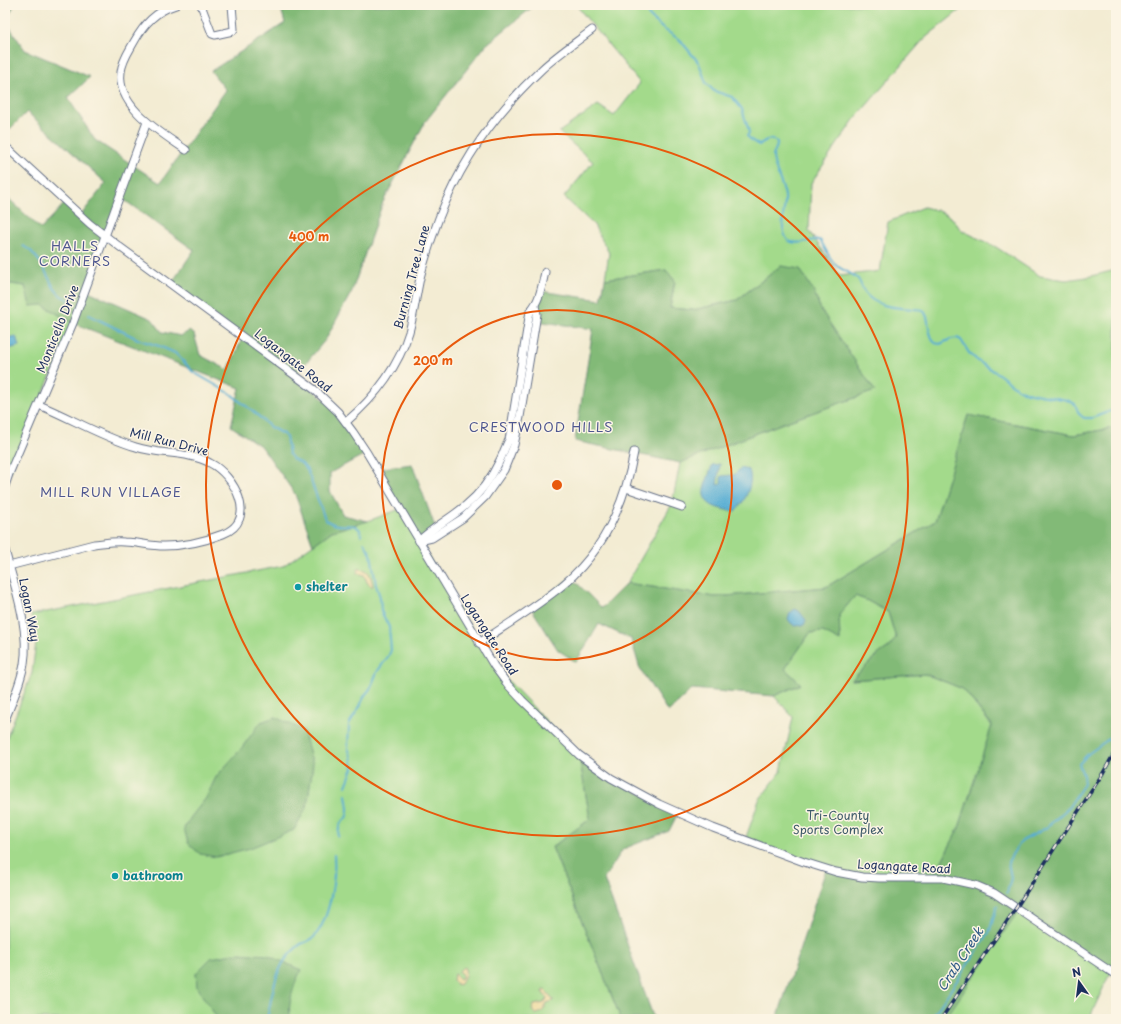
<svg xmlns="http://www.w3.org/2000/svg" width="1121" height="1024" viewBox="0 0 1121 1024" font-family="'Playpen Sans',sans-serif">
  <rect width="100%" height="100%" fill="#fcf5e5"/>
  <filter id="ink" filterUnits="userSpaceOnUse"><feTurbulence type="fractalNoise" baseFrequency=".025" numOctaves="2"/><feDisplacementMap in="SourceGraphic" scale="8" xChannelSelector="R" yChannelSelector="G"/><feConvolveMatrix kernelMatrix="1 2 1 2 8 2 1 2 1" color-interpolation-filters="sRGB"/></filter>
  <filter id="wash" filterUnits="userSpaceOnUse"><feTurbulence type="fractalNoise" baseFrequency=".012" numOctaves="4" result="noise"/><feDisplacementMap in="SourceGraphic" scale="16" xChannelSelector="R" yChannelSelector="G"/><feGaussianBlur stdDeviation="0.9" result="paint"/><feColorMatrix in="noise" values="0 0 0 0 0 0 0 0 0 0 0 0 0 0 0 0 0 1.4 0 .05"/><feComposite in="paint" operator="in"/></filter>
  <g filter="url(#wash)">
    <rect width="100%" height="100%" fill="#f3ecd3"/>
    <g fill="#a3da8b" stroke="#5f8474">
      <path d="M 576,5 L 966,5 L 924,39 L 853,121 L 811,183 L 809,231 L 840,276 L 880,271 L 888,222 L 924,207 L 939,211 L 952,218 L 961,230 L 996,247 L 1040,276 L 1066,280 L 1087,277 L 1116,270 L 1116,425 L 1113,428 L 1074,435 L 968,415 L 935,521 L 826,587 L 715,597 L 627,583 L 672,504 L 680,463 L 783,423 L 874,391 L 821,310 L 814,292 L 781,266 L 737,300 L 693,310 L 670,308 L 675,281 L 666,270 L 605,279 L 609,253 L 594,225 L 564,197 L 593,162 L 559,132 L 598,105 L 614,116 L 640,83 Z"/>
      <path d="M 5,283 L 25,286 L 43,305 L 73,323 L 9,474 L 5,474 Z"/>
      <path d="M 400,509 L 494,666 L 579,755 L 590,819 L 552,847 L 621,1019 L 5,1019 L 5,742 L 32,673 L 36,642 L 31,615 L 283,566 L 332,531 L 368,521 Z"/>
      <path d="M 855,596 L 866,600 L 888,612 L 896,639 L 889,647 L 876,656 L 852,680 L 925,674 L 963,689 L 992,726 L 959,828 L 933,878 L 862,877 L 745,840 L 759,800 L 781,772 L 793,717 L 774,696 L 801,684 L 785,669 L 810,633 L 823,632 L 840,640 L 839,615 Z"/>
      <path d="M 1016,908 L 1111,971 L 1089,1019 L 942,1019 Z"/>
    </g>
    <g fill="#82ba77" stroke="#4e746a" fill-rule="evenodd">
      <path d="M 5,5 L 14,5 L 6,22 L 25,50 L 90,77 L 68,98 L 95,140 L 160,183 L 226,90 L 211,71 L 285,23 L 280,5 L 535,5 L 486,45 L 425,122 L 383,202 L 352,291 L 326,339 L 296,375 L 338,412 L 367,453 L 330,473 L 330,491 L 343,515 L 368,521 L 332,531 L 313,545 L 295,494 L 262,447 L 231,426 L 240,388 L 73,323 L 43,305 L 30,306 L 25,286 L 5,283 L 5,203 L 9,199 L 41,229 L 66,202 L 81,215 L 106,183 L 27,112 L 5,134 ZM 120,197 L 194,250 L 171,284 L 243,337 L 228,370 L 200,355 L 194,334 L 189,331 L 181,336 L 162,332 L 152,319 L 86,290 Z"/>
      <path d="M 781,266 L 800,269 L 814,292 L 821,310 L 875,391 L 783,423 L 680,463 L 575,441 L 593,329 L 536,321 L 540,291 L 601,300 L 605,279 L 666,270 L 675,281 L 670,308 L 693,310 L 737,300 Z"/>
      <path d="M 968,415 L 1074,435 L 1113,428 L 1116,425 L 1116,750 L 1113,755 L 1116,756 L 1116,975 L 1019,910 L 945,1019 L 777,1019 L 826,869 L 836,872 L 933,878 L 959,828 L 992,725 L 963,689 L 925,674 L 851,680 L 880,653 L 889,647 L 896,638 L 888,612 L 866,600 L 855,596 L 839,615 L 840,641 L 823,632 L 810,633 L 785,669 L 801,684 L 774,696 L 692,689 L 668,712 L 640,669 L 631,639 L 599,624 L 576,662 L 558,650 L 531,608 L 571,577 L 602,608 L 627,583 L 715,597 L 826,587 L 935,521 Z"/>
      <path d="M 412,464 L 435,527 L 419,541 L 376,469 Z"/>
      <path d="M 275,717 L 303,730 L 313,764 L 307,807 L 294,830 L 250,848 L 216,857 L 200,854 L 188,843 L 184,828 L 191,817 L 206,798 L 216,777 L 240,750 L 261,722 Z"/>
      <path d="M 579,755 L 611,778 L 678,813 L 669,831 L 623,849 L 604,879 L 654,1019 L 621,1019 L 552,847 L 590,819 Z"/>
      <path d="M 238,953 L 268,955 L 301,970 C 295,982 286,1006 291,1019 L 218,1019 L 197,988 L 196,973 L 211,958 Z"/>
    </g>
    <g fill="#eeda9e" stroke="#84847e">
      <path d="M 358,569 C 370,568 371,577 373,586 L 370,586 L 367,582 L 364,575 L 357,573 Z"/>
      <path d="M 464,967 C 468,974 463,980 459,985 L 456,984 L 453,980 L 454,975 L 455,974 L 460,979 L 462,978 L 462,975 L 459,971 L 462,968 Z"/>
      <path d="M 544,990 L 546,991 L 553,999 L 553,1001 L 547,1003 C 544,1009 543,1014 535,1014 L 532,1010 L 534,1005 L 544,1003 L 547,998 L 543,993 Z"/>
    </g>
    <g fill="#57add3" stroke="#396e98">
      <path d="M 5,332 L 7,338 L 16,336 L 19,346 L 5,350 Z"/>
      <path d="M 720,464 L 717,485 L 721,483 L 721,476 L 734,475 L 741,468 L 749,470 C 754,484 745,501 736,511 C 723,510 701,507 704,489 C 706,481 710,473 712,465 Z"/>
      <path d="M 795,609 L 799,611 L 806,620 L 804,625 L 795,626 L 791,623 L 788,619 L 790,613 Z"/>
    </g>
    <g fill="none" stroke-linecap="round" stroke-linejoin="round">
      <g stroke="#57add3" stroke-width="2">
        <path d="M 644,5 L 649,16 L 662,28 L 680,40 L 699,63 L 706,83 L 714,91 L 732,97 L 742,109 L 748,128 L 749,133 L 747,136 C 751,140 754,143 759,145 C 765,140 770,137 777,142 C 778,148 773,152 773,157 C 774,170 783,184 785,196 C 786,207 781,217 783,227 C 784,232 784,238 789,241 C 798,246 810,239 820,240 C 826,249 829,259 837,266 C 844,271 852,273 858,279 C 861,283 862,289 865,293 C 878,310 904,307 923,310 C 932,320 925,330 935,343 L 940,344 L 951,339 L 957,338 L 961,340 L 969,353 L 978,361 L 1000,375 L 1019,390 L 1035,394 L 1067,400 L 1075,404 L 1079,414 L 1084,418 L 1092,418 L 1116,409"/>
        <path d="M 23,246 L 30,250 L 41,263 L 54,288 L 60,295 L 70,301"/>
        <path d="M 89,315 L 140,340 L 159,346 L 175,353 L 184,362 L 193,372 L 231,394 L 242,403 L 253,411 L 270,427 L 283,434 L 286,437 L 289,454 L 293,459 L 301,463 L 307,470 L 325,519 C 334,528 345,524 356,526 L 360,530 L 361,535"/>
        <path d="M 1116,680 L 1114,683 L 1116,698"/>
        <path d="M 346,786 L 353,768 L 351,756 L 348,748 L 349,724 L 360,706 L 365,695 L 370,689 L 377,672 L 389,655 L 391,650 L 389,627 L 381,611 L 380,597 L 376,585 L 371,554 L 364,542"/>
        <path d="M 338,837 C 339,833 338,829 340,825 C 341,820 344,821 346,818 C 350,810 347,803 346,795"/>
        <path d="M 1007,893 L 1011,878 L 1008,862 L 1013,853 L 1022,841 L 1046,828 L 1068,808 L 1084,784 L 1083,775 L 1079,764 L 1088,754 L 1110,738 L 1116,727"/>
        <path d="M 269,1019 L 268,1014 C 272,996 275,971 288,956 C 291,953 297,946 301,944 C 306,942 310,941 314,937 C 330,919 336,878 334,855"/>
        <path d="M 931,1019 L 989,933 L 997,906"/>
      </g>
    </g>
  </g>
  <g filter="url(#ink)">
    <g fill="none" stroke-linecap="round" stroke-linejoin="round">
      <defs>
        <g id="minor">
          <path d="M 176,5 C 156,11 144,24 134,42 C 129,51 122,61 121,72 C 116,107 162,133 186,150"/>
          <path d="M 201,5 L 212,34 L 215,35 L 233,31 L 234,29 L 232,5"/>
          <path d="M 5,146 L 90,224 L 120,247 L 315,390 L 338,412 L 353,432 L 367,453 L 494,666 L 508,685 L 522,700 L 579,755 L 611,778 L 659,804 L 713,828 L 804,862 L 836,872 L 862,877 L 879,878 L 943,878 L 975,885 L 994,893 L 1116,975"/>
          <path d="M 346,422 C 374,398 398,368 409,332 C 414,314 416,296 420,278 C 425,258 432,237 439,218 C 461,161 498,110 542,69 C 557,55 575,43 592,30"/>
          <path d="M 5,486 L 9,474 L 73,323 L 147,122"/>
          <path d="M 626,488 L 682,507"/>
          <path d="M 419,541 C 433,527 450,519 465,506 C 480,494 492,477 500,460 C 503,454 505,447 509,440 L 530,311 C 540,301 542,285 545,272"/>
          <path d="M 419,541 L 432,538 L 463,518 L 485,497 L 504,470 L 514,445 L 520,417 L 537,314 L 535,306"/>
          <path d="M 5,550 C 14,585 30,628 24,664 C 21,683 12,702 5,720"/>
          <path d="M 9,566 L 94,544 C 104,543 114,541 124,542 C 137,542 150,546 164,546 C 183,546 205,541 223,534 C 259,520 234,475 210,463 C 188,451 159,455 136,447 C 102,437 71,418 39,405"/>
          <path d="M 479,643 C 508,624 538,606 564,584 C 604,550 625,503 634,452"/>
        </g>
      </defs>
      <use href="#minor" stroke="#677187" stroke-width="9"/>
      <use href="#minor" stroke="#fff" stroke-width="7"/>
      <defs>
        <path id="rail" d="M 941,1019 L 1016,908 L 1103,773 L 1116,750"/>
      </defs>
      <use href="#rail" stroke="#1b2f5e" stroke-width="3.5"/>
      <use href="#rail" stroke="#fcf5e5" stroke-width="2" stroke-dasharray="6" stroke-linecap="butt"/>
    </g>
  </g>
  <g fill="none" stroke="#e8590c" stroke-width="2">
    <circle cx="557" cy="485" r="175"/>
    <circle cx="557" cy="485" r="351"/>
  </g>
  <g fill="#0f9aa8" stroke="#fcf5e5" stroke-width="1.5">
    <circle cx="298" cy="587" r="4"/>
    <circle cx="115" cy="876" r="4"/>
  </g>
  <g text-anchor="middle" stroke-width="3" stroke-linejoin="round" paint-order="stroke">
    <g font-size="12" fill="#1b2f5e" stroke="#fcf5e5">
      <text transform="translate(412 277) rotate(-75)" y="4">Burning Tree Lane</text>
      <text transform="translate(58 329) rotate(-68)" y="4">Monticello Drive</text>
      <text transform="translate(293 361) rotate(38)" y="4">Logangate Road</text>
      <text transform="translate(169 442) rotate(14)" y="4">Mill Run Drive</text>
      <text transform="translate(29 610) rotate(79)" y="4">Logan Way</text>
      <text transform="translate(489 635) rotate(57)" y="4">Logangate Road</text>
      <text transform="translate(904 867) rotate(3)" y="4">Logangate Road</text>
    </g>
    <g font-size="12" font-weight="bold" fill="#0d838f" stroke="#fcf5e5" text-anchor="start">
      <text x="306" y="591">shelter</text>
      <text x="123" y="880">bathroom</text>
    </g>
    <g font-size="12" fill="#3d5a69" stroke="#fcf5e5">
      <text x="838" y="820">Tri-County<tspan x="838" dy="14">Sports Complex</tspan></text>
    </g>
    <g font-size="13" letter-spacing="1" fill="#4e5790" stroke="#fcf5e5">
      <text x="75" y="251">HALLS<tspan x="75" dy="15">CORNERS</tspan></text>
      <text x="541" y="432">CRESTWOOD HILLS</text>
      <text x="111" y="497">MILL RUN VILLAGE</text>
    </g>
    <g font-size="13" font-style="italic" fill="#305b87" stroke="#fcf5e5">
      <text transform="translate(960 959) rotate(-57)" y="5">Crab Creek</text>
    </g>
  </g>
  <circle cx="557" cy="485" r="6" fill="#e8590c" stroke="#fcf5e5" stroke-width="2"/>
  <g font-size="12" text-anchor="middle" font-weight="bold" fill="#e8590c" stroke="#fcf5e5" stroke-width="3" stroke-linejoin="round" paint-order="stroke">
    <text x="309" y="241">400 m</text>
    <text x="433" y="365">200 m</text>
  </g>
  <rect width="1121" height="1024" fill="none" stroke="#fcf5e5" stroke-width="20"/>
  <g transform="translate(1079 982) rotate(346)" stroke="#fcf5e5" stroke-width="3" paint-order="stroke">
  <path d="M0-3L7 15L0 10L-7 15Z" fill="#1b2f5e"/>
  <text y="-6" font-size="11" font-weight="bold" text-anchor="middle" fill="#1b2f5e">N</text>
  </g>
</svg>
